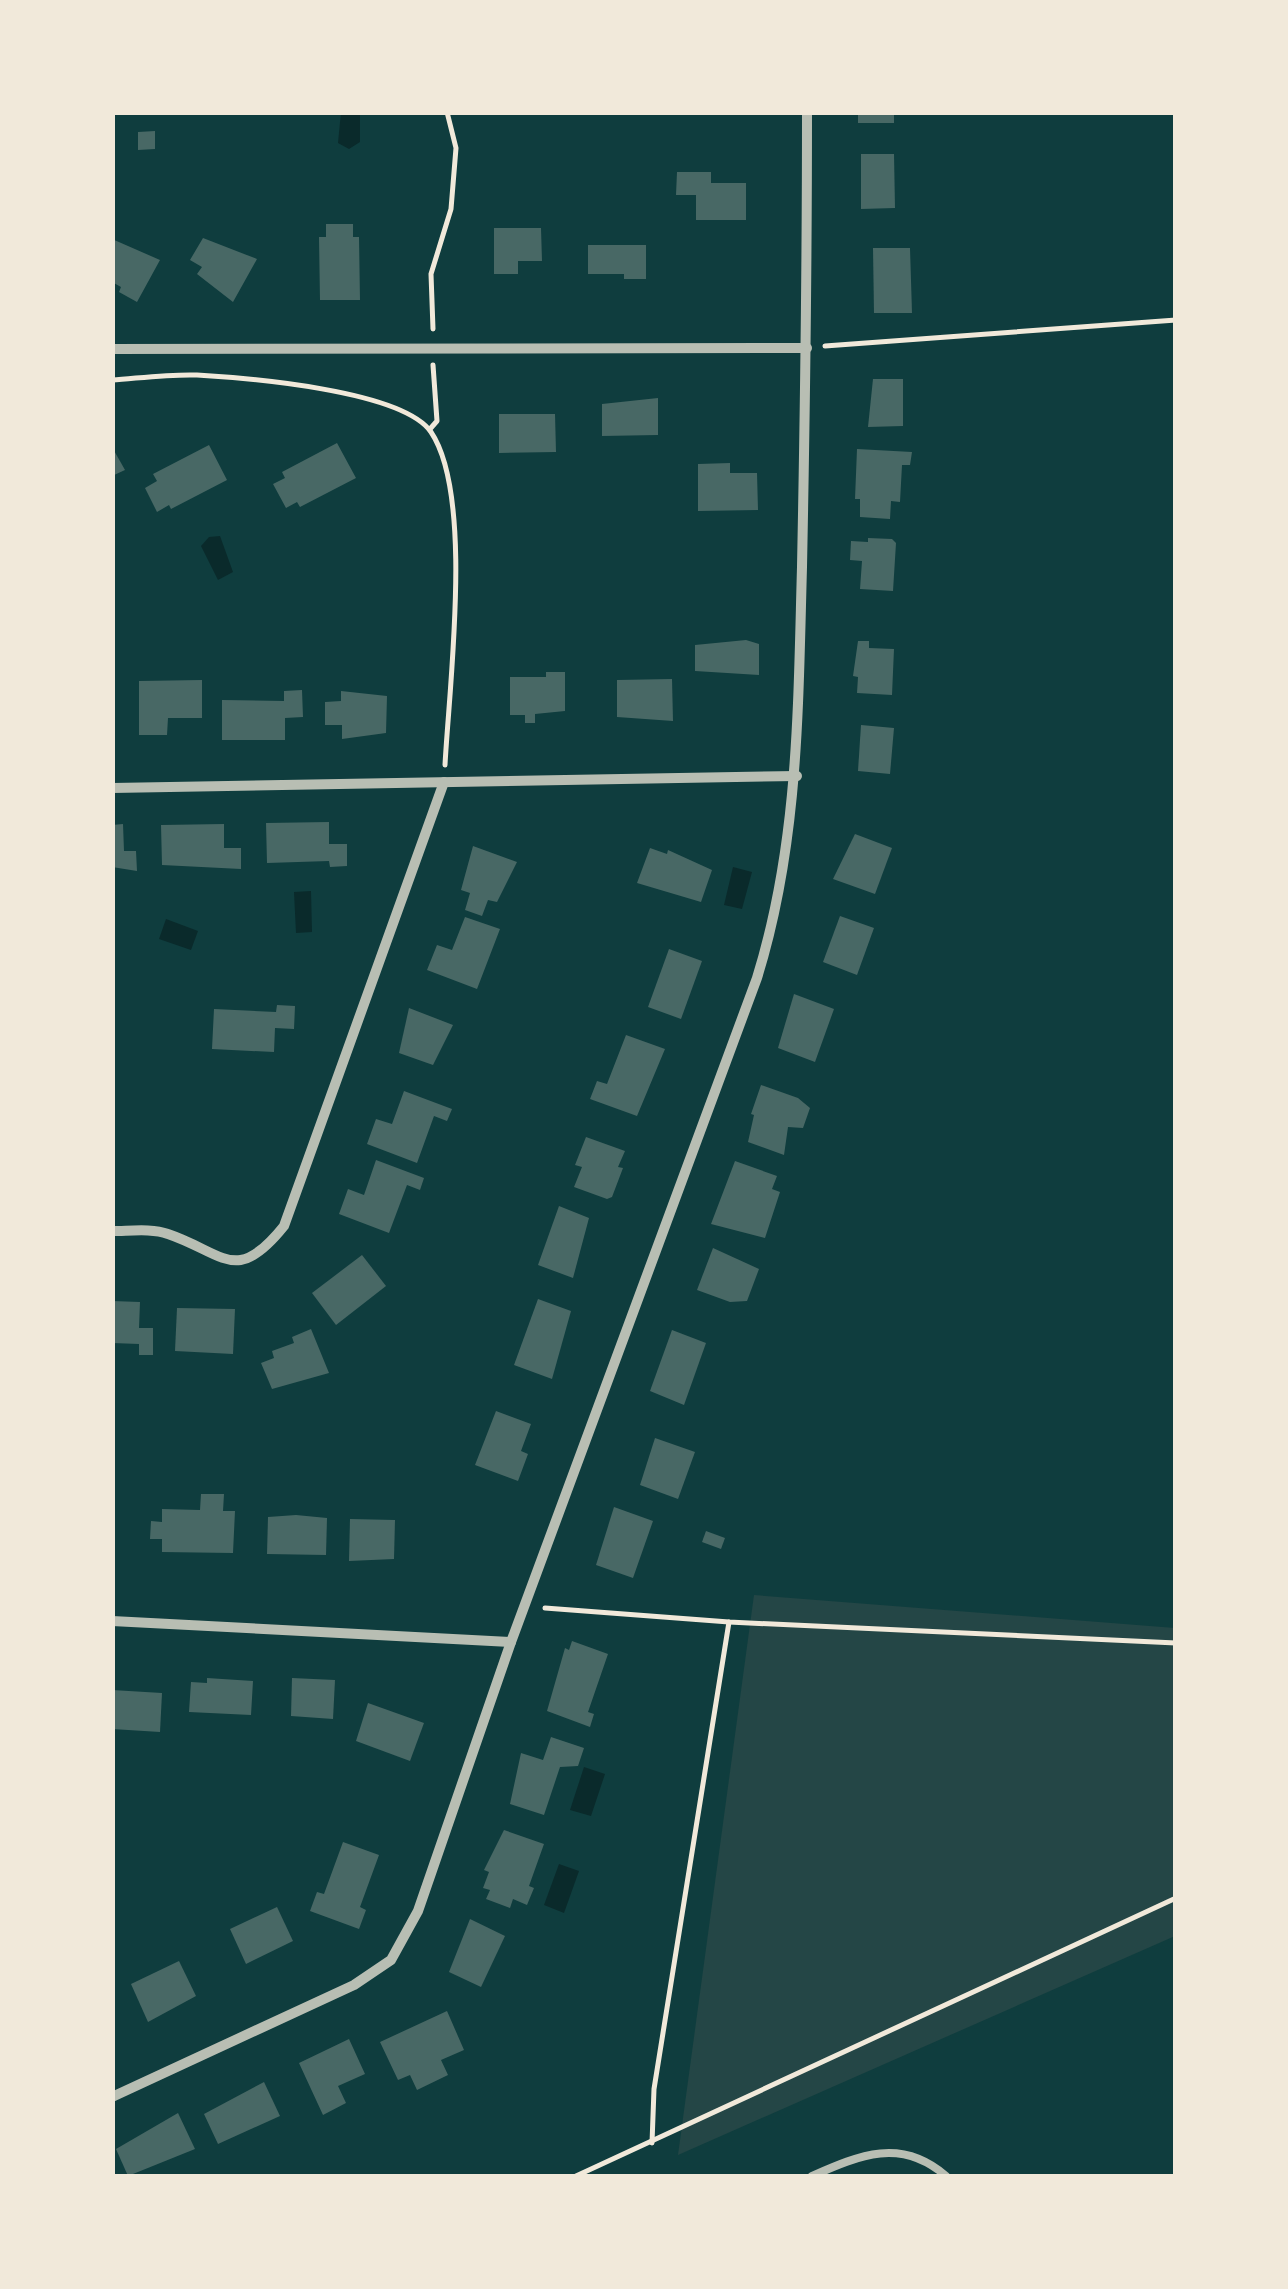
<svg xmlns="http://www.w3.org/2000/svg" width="1288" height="2289" viewBox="0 0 1288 2289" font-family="Rubik,sans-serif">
  <rect width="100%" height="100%" fill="#0f3d3e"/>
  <path fill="#244646" d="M 754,1595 L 1175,1628 L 1175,1936 L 678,2155 Z"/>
  <g fill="#0a2a2b">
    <path d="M 341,112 L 360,115 L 360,142 L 349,149 L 338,143 Z"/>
    <path d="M 220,536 L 233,572 L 218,580 L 201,546 L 209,537 Z"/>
    <path d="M 733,867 L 752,872 L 742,909 L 724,905 Z"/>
    <path d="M 311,891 L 312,932 L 296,933 L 294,892 Z"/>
    <path d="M 166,919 L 198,931 L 191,950 L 159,939 Z"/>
    <path d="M 584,1767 L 605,1774 L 591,1816 L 570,1810 Z"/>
    <path d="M 559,1864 L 579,1871 L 564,1913 L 544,1905 Z"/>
  </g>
  <g fill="#486865">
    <rect x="858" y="112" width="36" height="11"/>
    <path d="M 155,131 L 155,149 L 138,150 L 138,132 Z"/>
    <path d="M 861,154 L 894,154 L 895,208 L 861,209 Z"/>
    <path d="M 677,172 L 711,172 L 711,183 L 746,183 L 746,220 L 696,220 L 696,195 L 676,195 Z"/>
    <path d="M 326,224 L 353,224 L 353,237 L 359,237 L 360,300 L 320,300 L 319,237 L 326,237 Z"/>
    <path d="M 494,228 L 541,228 L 542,261 L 518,261 L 518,274 L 494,274 Z"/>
    <path d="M 203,238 L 257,259 L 233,302 L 197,274 L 202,267 L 190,260 Z"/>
    <path d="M 112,239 L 160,260 L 137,302 L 119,292 L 121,287 L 112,282 Z"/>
    <path d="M 588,245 L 646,245 L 646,279 L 624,279 L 624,274 L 588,274 Z"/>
    <path d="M 873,248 L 910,248 L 912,313 L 874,313 Z"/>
    <path d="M 873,379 L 903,379 L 903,426 L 868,427 Z"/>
    <path d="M 658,398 L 658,435 L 602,436 L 602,404 Z"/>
    <path d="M 499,414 L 555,414 L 556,452 L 499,453 Z"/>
    <path d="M 337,443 L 356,478 L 300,507 L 297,502 L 286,508 L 273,484 L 285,478 L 282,472 Z"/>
    <path d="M 209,445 L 227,480 L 171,509 L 169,505 L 157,512 L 145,488 L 157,481 L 153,474 Z"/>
    <path d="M 112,447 L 125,470 L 112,476 Z"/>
    <path d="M 857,449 L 912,452 L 910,465 L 902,465 L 900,502 L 891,501 L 890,519 L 860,517 L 860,499 L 855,499 Z"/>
    <path d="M 730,463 L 730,473 L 757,473 L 758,510 L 698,511 L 698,464 Z"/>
    <path d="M 868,538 L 892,539 L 896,543 L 893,591 L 860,589 L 862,561 L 850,560 L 851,541 L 868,542 Z"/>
    <path d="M 746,640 L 759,644 L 759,675 L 695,671 L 695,645 Z"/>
    <path d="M 858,641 L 869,641 L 869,648 L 894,649 L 892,695 L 857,693 L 858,677 L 853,676 Z"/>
    <path d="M 546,672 L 565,672 L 565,711 L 535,714 L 535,723 L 525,723 L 525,715 L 510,715 L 510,677 L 546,677 Z"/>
    <path d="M 672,679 L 673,721 L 617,717 L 617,680 Z"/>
    <path d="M 202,680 L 202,718 L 168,718 L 167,735 L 139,735 L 139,681 Z"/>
    <path d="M 302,690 L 303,717 L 285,718 L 285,740 L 222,740 L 222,700 L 284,701 L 284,691 Z"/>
    <path d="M 341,691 L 387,696 L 386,733 L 342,739 L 342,725 L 325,725 L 325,702 L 341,701 Z"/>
    <path d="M 861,725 L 894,728 L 890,774 L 858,771 Z"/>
    <path d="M 329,822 L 329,844 L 347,844 L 347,866 L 330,867 L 329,861 L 267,863 L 266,823 Z"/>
    <path d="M 123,824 L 124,851 L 136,851 L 137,871 L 112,867 L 112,825 Z"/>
    <path d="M 224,824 L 224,848 L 241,848 L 241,869 L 162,865 L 161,825 Z"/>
    <path d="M 855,834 L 892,848 L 875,894 L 833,879 Z"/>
    <path d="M 473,846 L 517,862 L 497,902 L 488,900 L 482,916 L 465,910 L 470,893 L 461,890 Z"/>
    <path d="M 650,848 L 667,854 L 668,850 L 712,870 L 701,902 L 637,883 Z"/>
    <path d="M 840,916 L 874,928 L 857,975 L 823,962 Z"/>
    <path d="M 465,917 L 500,929 L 477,989 L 427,970 L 437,945 L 452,950 Z"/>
    <path d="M 669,949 L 702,961 L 681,1019 L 648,1007 Z"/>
    <path d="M 794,994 L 834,1009 L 815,1062 L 778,1048 Z"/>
    <path d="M 277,1005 L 295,1006 L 294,1029 L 275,1028 L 274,1052 L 212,1049 L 214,1009 L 276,1012 Z"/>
    <path d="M 409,1008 L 453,1025 L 433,1065 L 399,1053 Z"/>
    <path d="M 626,1035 L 665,1049 L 637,1116 L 590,1099 L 597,1081 L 607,1084 Z"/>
    <path d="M 761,1085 L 798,1098 L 810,1108 L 803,1128 L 788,1127 L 784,1155 L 748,1142 L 754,1115 L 751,1114 Z"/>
    <path d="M 404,1091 L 452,1109 L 447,1121 L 434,1116 L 417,1163 L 367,1144 L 376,1119 L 392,1124 Z"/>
    <path d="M 586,1137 L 625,1151 L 618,1167 L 623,1168 L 612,1197 L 607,1199 L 574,1187 L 582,1167 L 575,1165 Z"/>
    <path d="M 376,1160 L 424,1178 L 420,1190 L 407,1185 L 389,1233 L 339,1214 L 348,1189 L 364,1195 Z"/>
    <path d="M 735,1161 L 777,1176 L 772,1189 L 780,1192 L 765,1238 L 711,1224 Z"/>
    <path d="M 559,1206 L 589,1218 L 573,1278 L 538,1265 Z"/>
    <path d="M 713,1248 L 759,1269 L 747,1301 L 730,1302 L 697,1290 Z"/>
    <path d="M 362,1255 L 386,1286 L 336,1325 L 312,1293 Z"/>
    <path d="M 538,1299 L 571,1311 L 552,1379 L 514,1365 Z"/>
    <path d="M 112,1301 L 140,1302 L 139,1328 L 153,1328 L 153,1355 L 139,1355 L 139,1344 L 112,1343 Z"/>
    <path d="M 177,1308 L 235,1309 L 233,1354 L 175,1351 Z"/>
    <path d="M 311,1329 L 329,1373 L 272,1389 L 261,1363 L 274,1358 L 272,1351 L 294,1343 L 292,1337 Z"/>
    <path d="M 672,1330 L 706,1343 L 684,1405 L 650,1391 Z"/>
    <path d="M 496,1411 L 531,1424 L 521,1451 L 528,1454 L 518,1481 L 475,1465 Z"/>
    <path d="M 655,1438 L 695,1452 L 678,1499 L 640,1485 Z"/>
    <path d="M 201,1494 L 224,1494 L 223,1511 L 235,1511 L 233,1553 L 162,1552 L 162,1539 L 150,1539 L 151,1521 L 162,1522 L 162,1509 L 200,1510 Z"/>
    <path d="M 614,1507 L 653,1521 L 633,1578 L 596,1565 Z"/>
    <path d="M 296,1515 L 327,1518 L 326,1555 L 267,1554 L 268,1517 Z"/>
    <path d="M 350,1519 L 395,1520 L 394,1559 L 349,1561 Z"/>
    <path d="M 706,1531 L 725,1538 L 721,1549 L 702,1542 Z"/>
    <path d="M 572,1641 L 608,1654 L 588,1712 L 594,1714 L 590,1727 L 547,1711 L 565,1648 L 569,1650 Z"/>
    <path d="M 207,1678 L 253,1681 L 251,1715 L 189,1712 L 191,1682 L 207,1683 Z"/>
    <path d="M 292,1678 L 335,1680 L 333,1719 L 291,1716 Z"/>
    <path d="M 112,1690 L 162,1693 L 160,1732 L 112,1729 Z"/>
    <path d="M 368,1703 L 424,1723 L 410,1761 L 356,1741 Z"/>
    <path d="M 551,1737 L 584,1748 L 578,1766 L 560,1767 L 544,1815 L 510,1804 L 521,1753 L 543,1760 Z"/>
    <path d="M 504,1830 L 544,1844 L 529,1886 L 534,1888 L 527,1905 L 513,1899 L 510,1908 L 486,1899 L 490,1890 L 483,1888 L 489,1872 L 484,1870 Z"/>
    <path d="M 343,1842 L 379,1855 L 360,1907 L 366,1910 L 359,1929 L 310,1911 L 317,1892 L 324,1894 Z"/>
    <path d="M 277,1907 L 293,1941 L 246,1964 L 230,1929 Z"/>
    <path d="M 470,1919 L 505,1936 L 481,1987 L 449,1972 Z"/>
    <path d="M 179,1961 L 196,1996 L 148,2022 L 131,1984 Z"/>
    <path d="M 447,2011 L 464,2050 L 441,2060 L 448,2075 L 417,2090 L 410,2075 L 398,2080 L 380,2042 Z"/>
    <path d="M 349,2039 L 365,2074 L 338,2086 L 346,2103 L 323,2115 L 299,2063 Z"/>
    <path d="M 264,2082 L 280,2116 L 218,2144 L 204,2114 Z"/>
    <path d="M 178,2113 L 195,2149 L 128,2176 L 116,2149 Z"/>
  </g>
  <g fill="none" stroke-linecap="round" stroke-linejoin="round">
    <g stroke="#f1e9da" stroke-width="5">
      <path d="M 433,329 L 431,274 L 451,209 L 456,148 L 447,112"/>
      <path d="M 825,346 L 1176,320"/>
      <path d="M 112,380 C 140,378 169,374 197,375 C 247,378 402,390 431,432 C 474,496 449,686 445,765"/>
      <path d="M 430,429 L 437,421 L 433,365"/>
      <path d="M 545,1608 L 729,1622 L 1176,1643"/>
      <path d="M 652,2143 L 654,2089 L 729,1622"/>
      <path d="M 576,2176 L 1176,1898"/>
    </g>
    <path stroke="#b8beb3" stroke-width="8" d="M 812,2176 C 860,2155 901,2137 946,2176"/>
    <g stroke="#b8beb3" stroke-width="10">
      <path d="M 112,349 L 807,348"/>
      <path d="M 112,788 L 797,776"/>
      <path d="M 112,1231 C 130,1231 152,1228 168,1234 C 224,1253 236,1286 284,1226 L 444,782"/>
      <path d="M 112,1621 L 511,1642"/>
      <path d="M 112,2097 L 354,1985 L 391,1960 L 418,1911 L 511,1642 L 757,978 C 799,843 798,707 802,567 C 805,415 807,264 807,112"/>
    </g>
  </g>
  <rect width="1288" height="2289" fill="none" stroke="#f1e9da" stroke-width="230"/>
</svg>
